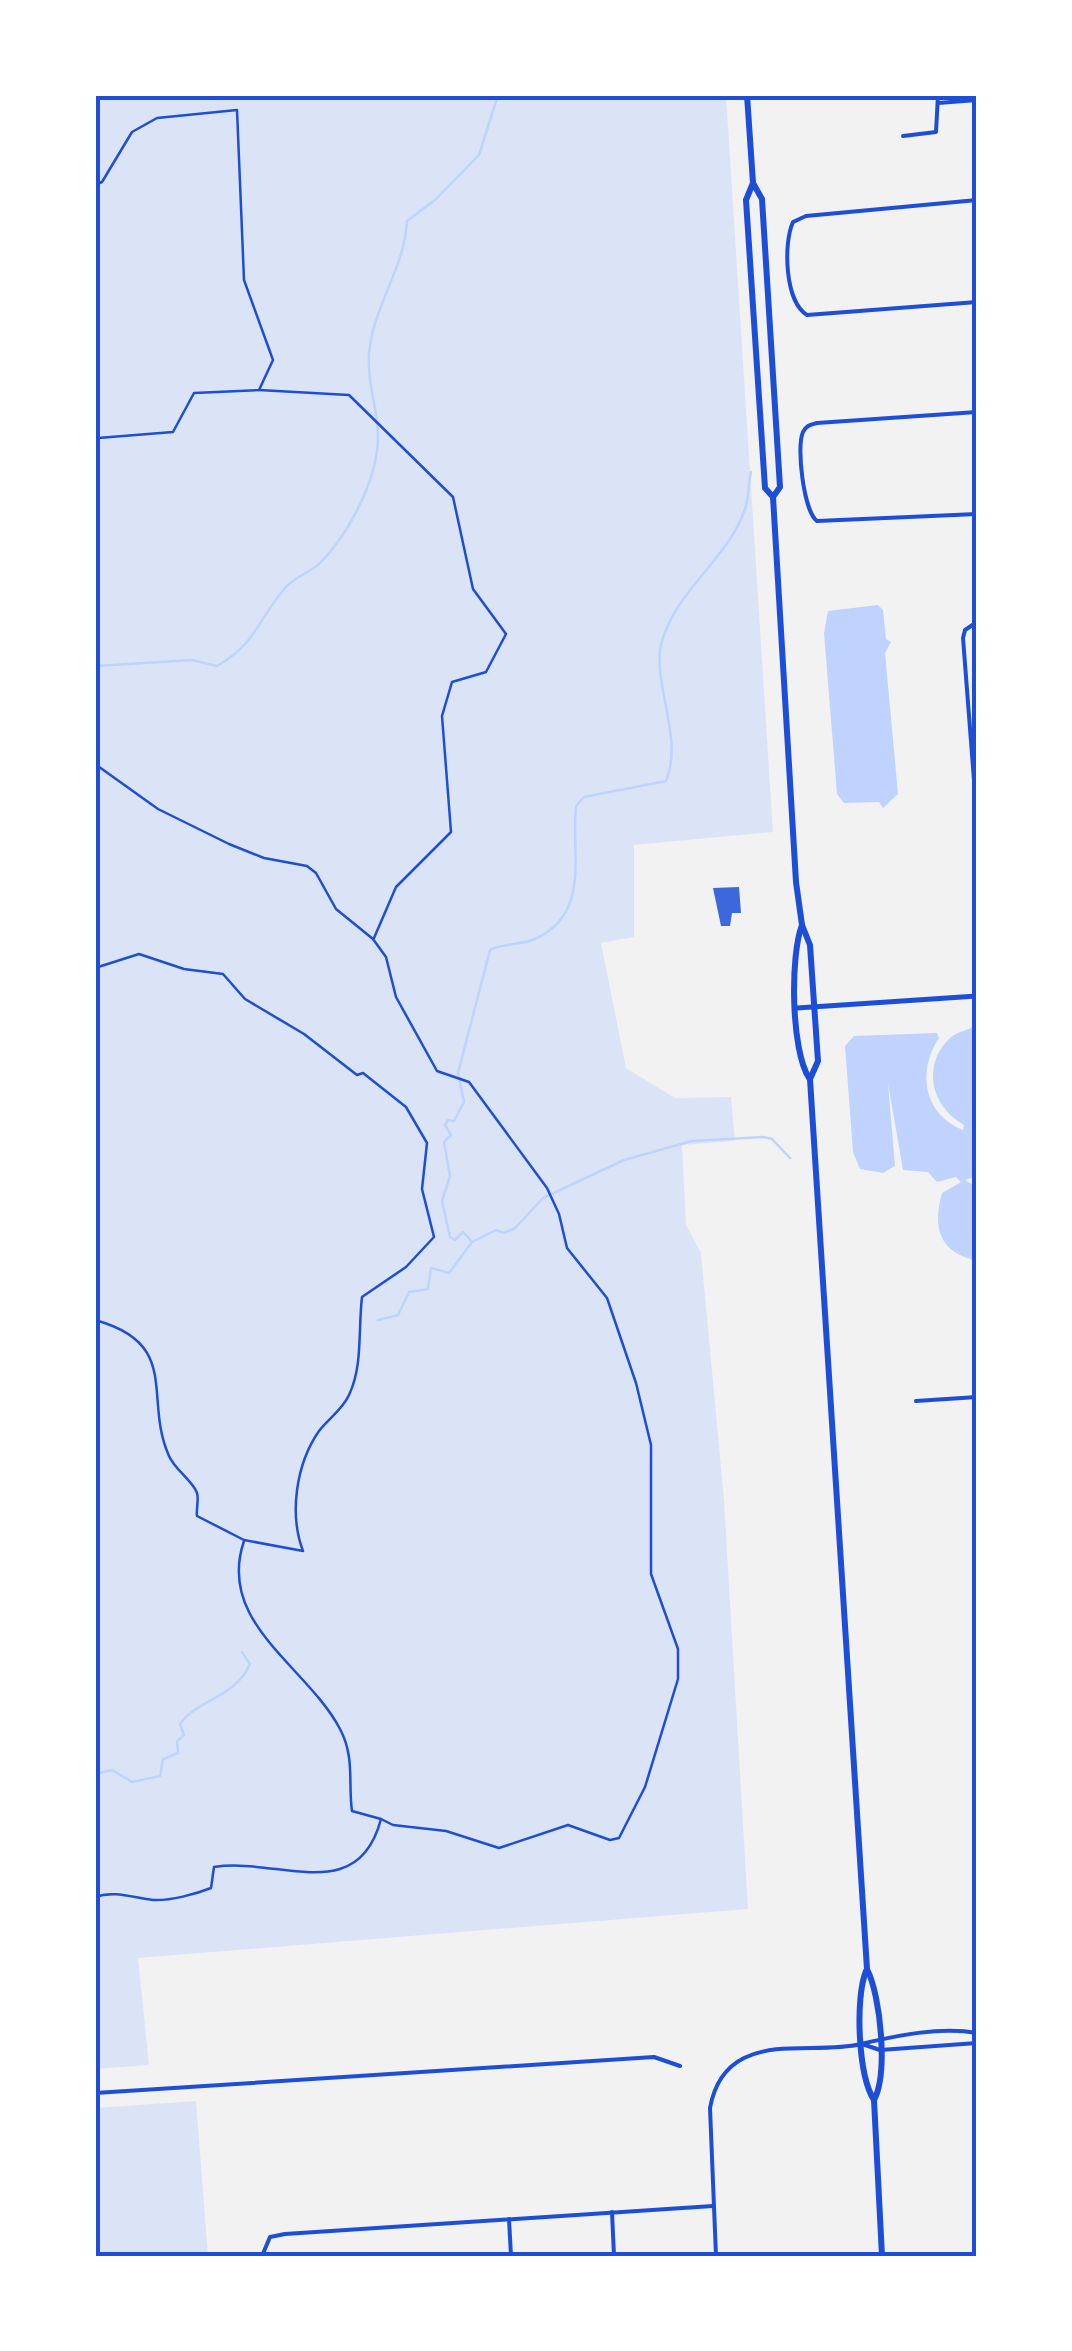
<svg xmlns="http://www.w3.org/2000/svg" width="1072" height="2351" viewBox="0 0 1072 2351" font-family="'Alegreya Sans',sans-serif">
  <rect width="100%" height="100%" fill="#f2f2f2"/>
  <g fill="#dbe4f7">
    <path d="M 95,95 L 726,95 L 773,832 L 634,845 L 634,937 L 601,943 L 626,1068 L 675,1098 L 731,1097 L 735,1141 L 682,1145 L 686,1225 L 701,1253 L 724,1500 L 748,1909 L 138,1958 L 149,2065 L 95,2069 Z"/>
    <path d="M 196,2101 L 208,2256 L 95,2256 L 95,2108 Z"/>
  </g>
  <g fill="#bfd3fe">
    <path d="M 878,605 L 883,610 L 886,639 L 891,642 L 885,653 L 898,794 L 883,808 L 879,802 L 844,803 L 837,794 L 824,633 L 828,611 Z"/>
    <path d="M 977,1023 L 977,1176 L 965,1180 L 977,1187 L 976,1267 L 971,1259 C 938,1250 933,1225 942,1193 L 961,1182 L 956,1177 L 937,1182 L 928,1172 L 903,1170 L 888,1083 L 895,1166 L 883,1173 L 860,1169 L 853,1152 L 845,1046 L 854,1036 L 937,1033 L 939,1038 C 917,1071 923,1114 963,1130 L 964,1125 C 931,1107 921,1065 950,1038 C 959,1030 969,1032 977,1023 Z"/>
  </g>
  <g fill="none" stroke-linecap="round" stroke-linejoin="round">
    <g stroke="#bfd3fe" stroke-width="2.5">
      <path d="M 95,666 L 192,660 L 217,666 C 258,642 257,620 286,587 C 295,577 308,573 318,565 C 346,538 372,489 377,451 C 382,414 364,383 370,345 C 377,301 405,265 407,221 L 435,200 L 479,155 L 498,95"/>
      <path d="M 472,1242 L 463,1232 L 455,1240 L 450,1237 L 442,1201 L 450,1176 L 444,1142 L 451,1135 L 445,1125 L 448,1120 L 454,1121 L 464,1102 L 458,1073 L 490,950 C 503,943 521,945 535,939 C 591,913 571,856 576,806 L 584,797 L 666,781 C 684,739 652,681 661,645 C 674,591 728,560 745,509 C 749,498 748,484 751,472"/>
      <path d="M 378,1320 L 398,1315 L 409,1292 L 428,1289 L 431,1268 L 449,1273 L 472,1242 L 496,1230 L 504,1233 L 515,1228 L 543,1198 L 624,1160 L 692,1141 L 763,1137 L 772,1139 L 790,1158"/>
      <path d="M 95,1774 L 112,1770 L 132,1782 L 160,1776 L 163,1759 L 178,1753 L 177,1741 L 184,1735 L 180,1724 C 199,1698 235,1698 250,1664 L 242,1652"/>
    </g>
  </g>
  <path fill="#3d67dc" d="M 739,887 L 741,913 L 732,913 L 730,926 L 721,926 L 713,888 Z"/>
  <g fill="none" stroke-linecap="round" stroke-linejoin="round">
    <g stroke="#1d4ed8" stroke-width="2.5">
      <path d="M 95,185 L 102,182 L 132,132 L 157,118 L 237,110 L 244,280 L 273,360 L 259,390 L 194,393 L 173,432 L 98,438"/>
      <path d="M 259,390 L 349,395 L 453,497 L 473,589 L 506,634 L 486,672 L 452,682 L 442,716 L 451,832 L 396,887 L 374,938"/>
      <path d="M 95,419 L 95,438"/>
      <path d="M 95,764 L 158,809 L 229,844 L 264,858 L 307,866 L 316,873 L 336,909 L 373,939 L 386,957 L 396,997 L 437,1071 L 469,1082 L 547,1188 L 559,1214 L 567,1248 L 607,1298 L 636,1383 L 651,1445 L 651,1574 L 678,1649 L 678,1679 L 645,1787 L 619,1838 L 610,1840 L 568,1825 L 499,1848 L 446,1831 L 393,1825 L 381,1819"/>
      <path d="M 95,968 L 139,954 L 184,969 L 223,974 L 245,999 L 304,1034 L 357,1075 L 363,1073 L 406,1107 L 427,1143 L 422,1189 L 434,1237 L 406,1267 L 362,1297 C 358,1330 363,1366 349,1395 C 343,1409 328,1419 319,1431 C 296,1464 289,1514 303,1551 L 244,1540 L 197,1516 C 196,1510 199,1499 197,1493 C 193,1481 175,1470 169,1456 C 143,1398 182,1344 95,1320"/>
      <path d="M 95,1897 C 114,1890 134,1898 153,1900 C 170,1901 196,1894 211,1888 L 214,1867 C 279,1857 358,1907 381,1819 L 352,1811 C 348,1783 355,1757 340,1729 C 307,1666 216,1623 244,1541"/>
    </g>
    <g stroke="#1d4ed8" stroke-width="4">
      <path d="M 938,103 L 977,100"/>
      <path d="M 903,136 L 936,132 L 938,95"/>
      <path d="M 977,200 L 806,216 L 793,222 C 783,244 785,302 807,315 L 977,302"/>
      <path d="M 977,412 L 817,423 C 810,425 807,425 803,432 C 796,447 804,512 817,521 L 977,514"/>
      <path d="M 977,622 L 965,630 L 963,638 L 977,819"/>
      <path d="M 916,1401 L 977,1397"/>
      <path d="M 862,2044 L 880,2050 L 977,2043"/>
      <path d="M 95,2093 L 654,2057 L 680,2066"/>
      <path d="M 612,2212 L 614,2256"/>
      <path d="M 509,2219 L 511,2256"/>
      <path d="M 262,2256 L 270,2237 L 285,2234 L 713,2206"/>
      <path d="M 716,2256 L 710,2108 C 714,2086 724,2068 744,2058 C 778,2041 824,2053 861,2044 C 896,2036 940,2026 977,2033"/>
    </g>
    <path stroke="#1d4ed8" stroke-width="5" d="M 797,1008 L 977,996"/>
    <g stroke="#1d4ed8" stroke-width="6">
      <path d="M 747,95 L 753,183 L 762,199 L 780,487 L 773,497"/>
      <path d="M 753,183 L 746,200 L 765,488 L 773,497 L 796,882 L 802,925 L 810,945 L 818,1061 L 810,1079 L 867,1969 C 881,1997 888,2074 874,2100"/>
      <path d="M 802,925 C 790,956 791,1050 809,1078"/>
      <path d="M 866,1971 C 855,1998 858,2075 874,2100 L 882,2256"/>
    </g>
  </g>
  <rect width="1072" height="2351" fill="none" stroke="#ffffff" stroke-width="195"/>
  <rect x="98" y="98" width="876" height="2156" fill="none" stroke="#1d4ed8" stroke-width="4"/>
</svg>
